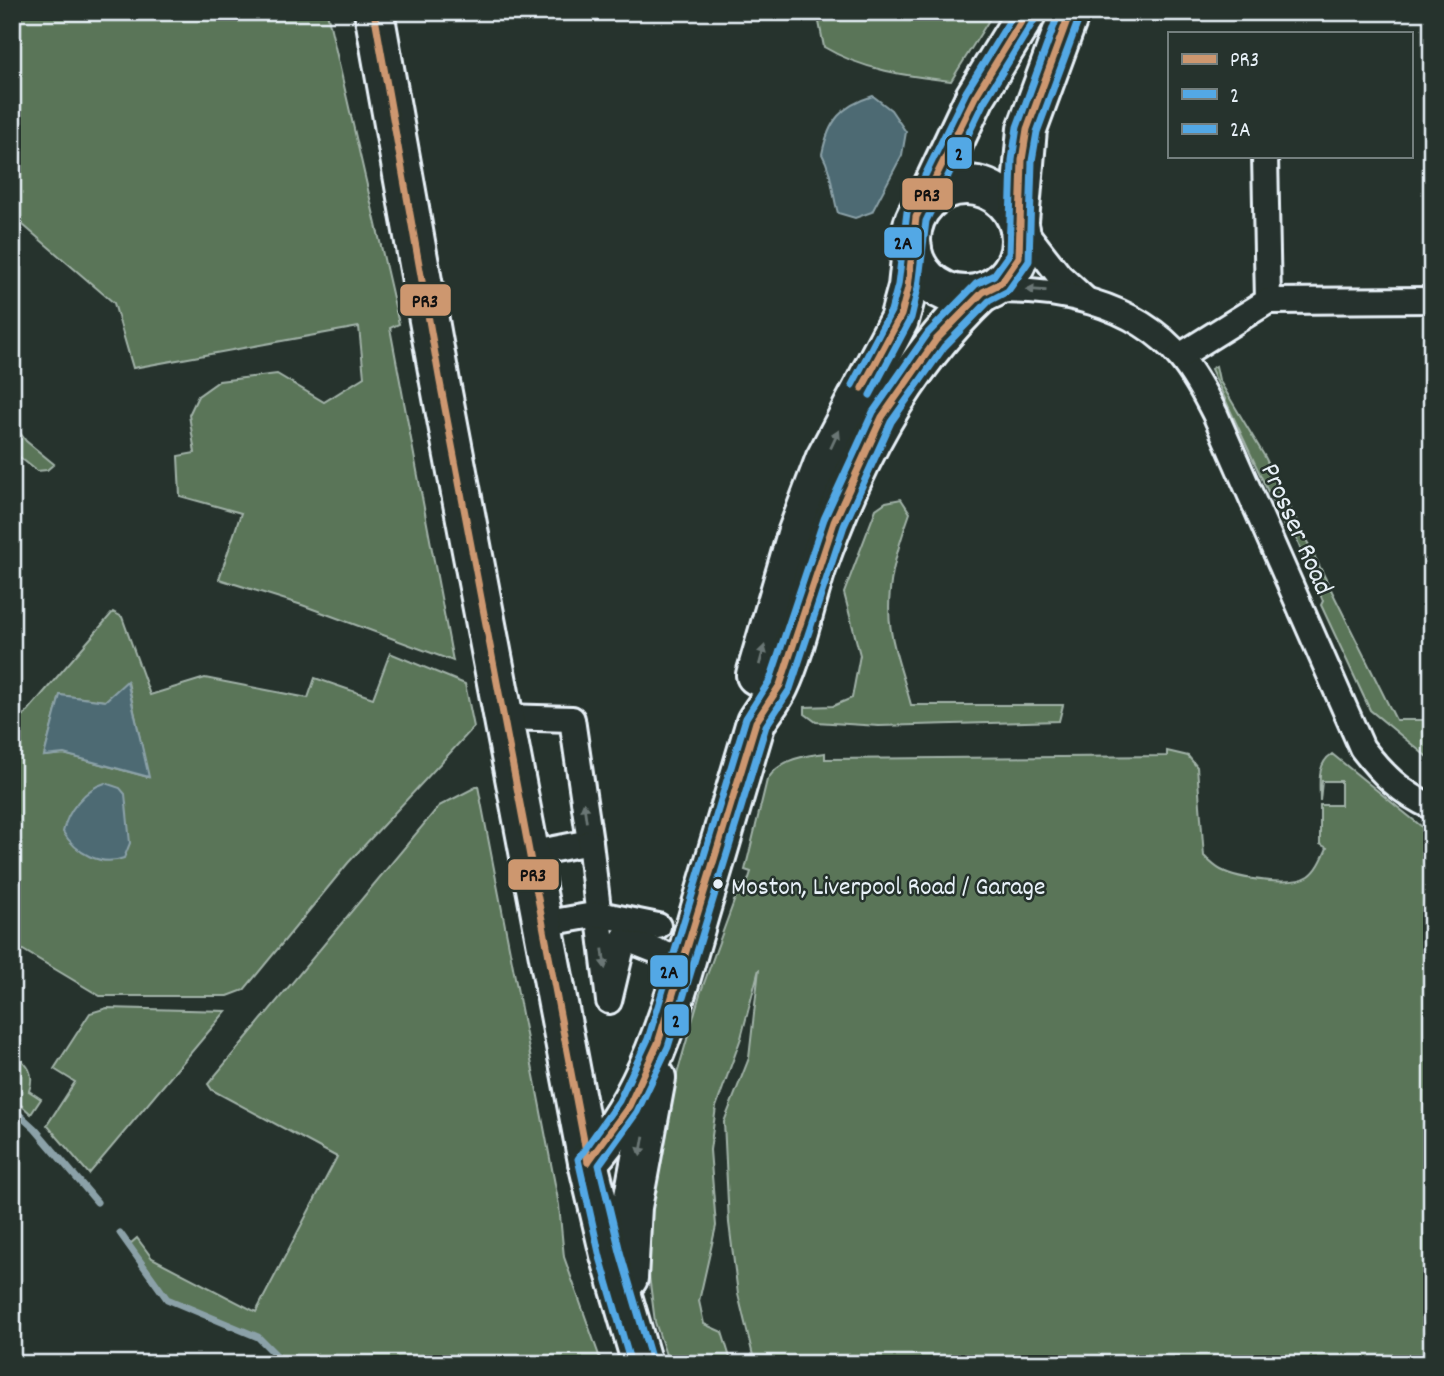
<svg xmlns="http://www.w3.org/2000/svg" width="1444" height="1376" viewBox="0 0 1444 1376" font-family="Dekko,sans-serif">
  <rect width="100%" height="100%" fill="#26332d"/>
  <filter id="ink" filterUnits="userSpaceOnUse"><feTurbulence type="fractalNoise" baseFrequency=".0143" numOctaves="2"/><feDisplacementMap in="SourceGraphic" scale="14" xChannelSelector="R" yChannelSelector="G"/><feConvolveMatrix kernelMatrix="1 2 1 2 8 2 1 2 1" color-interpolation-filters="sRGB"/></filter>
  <g filter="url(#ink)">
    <g fill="#5a7459" stroke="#a1b2a8" stroke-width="2" fill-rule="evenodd">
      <path d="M 12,12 L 327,12 L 399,324 L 390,328 L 453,661 L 302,605 L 219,579 L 241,513 L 180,496 L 178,456 L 195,453 L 189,415 L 198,396 L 219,381 L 277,374 L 324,402 L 364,377 L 359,327 L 133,368 L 114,303 L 16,219 L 12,208 Z"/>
      <path d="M 817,12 L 994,12 L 951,81 C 907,76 862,70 824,47 Z"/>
      <path d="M 1216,366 L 1219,380 L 1265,457 L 1396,720 L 1432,720 L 1432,761 L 1370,710 L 1321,605 L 1323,601 L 1292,528 L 1284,526 L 1211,369 Z"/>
      <path d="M 12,422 L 26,441 L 54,464 L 47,470 L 37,471 L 12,451 Z"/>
      <path d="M 901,499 L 910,513 C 897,549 884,592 891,631 C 895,656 905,681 911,705 L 1063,705 L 1059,721 L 879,726 L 816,722 L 805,714 L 805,707 L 833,706 L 852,698 L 860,655 L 844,593 L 876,509 L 886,502 Z"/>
      <path d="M 113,612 L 122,617 L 150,695 L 205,678 L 308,698 L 315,678 L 373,698 L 390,653 L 465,684 L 474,727 L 348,863 L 244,990 L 228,996 L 100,996 L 18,947 L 12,955 L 12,758 L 20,720 ZM 128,682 L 148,777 L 64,754 L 44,756 L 60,695 L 105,701 Z"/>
      <path d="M 1167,751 L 1188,756 L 1197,767 L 1204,856 C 1209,861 1215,867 1221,870 C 1238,879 1292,887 1309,876 C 1318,870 1323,857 1327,848 L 1320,844 L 1320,805 L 1341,805 L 1341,781 L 1322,781 L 1320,801 C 1320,784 1316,764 1332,754 L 1432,835 L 1432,1364 L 755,1364 L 738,1294 L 729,1223 L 724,1122 L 749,1058 L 759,969 L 741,1038 L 716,1107 L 710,1150 L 716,1226 L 699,1301 L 704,1324 L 722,1332 L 732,1364 L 669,1364 L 655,1322 L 646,1252 L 667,1109 L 700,994 L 740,885 L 746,887 L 751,872 L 745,870 L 767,780 C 781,758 801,757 825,753 L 825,759 L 1167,756 Z"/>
      <path d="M 478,786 L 559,1205 L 564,1257 L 602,1364 L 285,1364 L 258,1337 L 167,1299 L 130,1244 L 137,1238 L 152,1258 L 256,1312 L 337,1157 L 212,1090 L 208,1084 L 439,806 Z"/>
      <path d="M 107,1008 L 226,1011 L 89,1174 L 47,1125 L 75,1082 L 54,1069 L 90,1013 Z"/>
      <path d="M 12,1051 C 26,1064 36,1071 29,1091 L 41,1099 L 31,1114 L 12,1097 Z"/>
    </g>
    <g fill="#4d6b73" stroke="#8ba1a8" stroke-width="2">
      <path d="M 873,96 L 891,110 L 906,132 L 902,155 L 872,212 L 855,218 L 838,213 C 832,193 832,172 822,154 C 829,120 841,106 873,96 Z"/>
      <path d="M 127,681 L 149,777 L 64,754 L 44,756 L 60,695 L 105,701 Z"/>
      <path d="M 105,783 L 120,788 L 125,794 L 130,843 L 124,858 C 100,867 76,853 63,832 C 67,811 85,789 105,783 Z"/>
    </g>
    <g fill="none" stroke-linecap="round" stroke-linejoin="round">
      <g stroke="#8ba1a8" stroke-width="7">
        <path d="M 12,1108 L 35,1129 L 97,1202"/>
        <path d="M 120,1233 L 167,1299 L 258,1337 L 285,1364"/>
      </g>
      <defs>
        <g id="minor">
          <path d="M 1265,156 L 1268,301"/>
          <path d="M 1020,225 L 1059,275 L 1084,298"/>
          <path d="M 987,291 C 1055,287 1134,302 1181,358 C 1195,375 1205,394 1215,414 L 1362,748 C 1382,774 1401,793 1432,807"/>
          <path d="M 1180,356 L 1268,301 L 1432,300"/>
          <path d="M 503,717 L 572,719 L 590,842 L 529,854"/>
          <path d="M 590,842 L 609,1001 L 624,938 L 685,962"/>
          <path d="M 542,924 L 599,914 L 658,926"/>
        </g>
        <g id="trunk">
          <path d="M 374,12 L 440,382 L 588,1162 L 610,1255 L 642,1364"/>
          <circle cx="966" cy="240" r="55"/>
          <path d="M 925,203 L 975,97 L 1027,12"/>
          <path d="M 1019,221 L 1027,129 L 1070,12"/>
          <path d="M 756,675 L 797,534 L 825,460 L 899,320 L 908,287 L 912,249"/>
          <path d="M 588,1162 C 651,1093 675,998 700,911 C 719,848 737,785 756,722 C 763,710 773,699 779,686 C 794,655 805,603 816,569 C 853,464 901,369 983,292"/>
          <path d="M 628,1278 L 632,1207 L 656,1078"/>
        </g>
      </defs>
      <use href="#minor" stroke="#e8f1f8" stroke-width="30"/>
      <use href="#trunk" stroke="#e8f1f8" stroke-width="44"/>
      <use href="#minor" stroke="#26332d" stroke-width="24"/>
      <use href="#trunk" stroke="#26332d" stroke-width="38"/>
      <defs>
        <g id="bus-1">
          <path d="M 374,12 L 440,382 L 588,1162"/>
          <path d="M 862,388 L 901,315 L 908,288 L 916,217 L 975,97 L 1027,12"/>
          <path d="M 588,1162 L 629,1106 L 658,1043 L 756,722 L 780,685 L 834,522 L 882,417 L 936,340 L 983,292 L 1001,283 L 1019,257 L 1022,160 L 1027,129 L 1070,12"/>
        </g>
        <g id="bus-2">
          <path d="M 870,395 L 911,318 L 918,288 L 926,221 L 984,102 L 1036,17"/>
          <path d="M 652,1361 L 620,1252 L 599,1165 L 637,1112 L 668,1047 L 766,726 L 790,689 L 844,526 L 891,422 L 944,347 L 989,301 L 1008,291 L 1029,261 L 1032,161 L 1037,132 L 1080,16"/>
        </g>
        <g id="bus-3">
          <path d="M 852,385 L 891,311 L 898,285 L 907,212 L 966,92 L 1015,12"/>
          <path d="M 631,1364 L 600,1257 L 578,1159 L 619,1101 L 648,1039 L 746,718 L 770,680 L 824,519 L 873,412 L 928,333 L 976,284 L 994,275 L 1009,254 L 1012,160 L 1017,127 L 1059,12"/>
        </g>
      </defs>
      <use href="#bus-1" stroke="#26332d" stroke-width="12"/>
      <use href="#bus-2" stroke="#26332d" stroke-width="12"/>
      <use href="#bus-3" stroke="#26332d" stroke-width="12"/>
      <use href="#bus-1" stroke="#cd976f" stroke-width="7"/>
      <use href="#bus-2" stroke="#53a8e5" stroke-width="7"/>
      <use href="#bus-3" stroke="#53a8e5" stroke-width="7"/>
    </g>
    <defs><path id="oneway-solid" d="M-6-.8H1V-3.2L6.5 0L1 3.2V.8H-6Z" transform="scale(1.75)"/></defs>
    <g fill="#6a7674">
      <use href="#oneway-solid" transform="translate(1036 290) rotate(-176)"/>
      <use href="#oneway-solid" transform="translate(835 439) rotate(-65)"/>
      <use href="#oneway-solid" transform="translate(762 655) rotate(-75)"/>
      <use href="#oneway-solid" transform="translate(585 812) rotate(-98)"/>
      <use href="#oneway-solid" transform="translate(604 959) rotate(83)"/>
      <use href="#oneway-solid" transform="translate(642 1146) rotate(100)"/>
    </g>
  </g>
  <circle fill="#e8f1f8" stroke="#26332d" stroke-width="2.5" cx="718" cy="884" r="6"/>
  <g text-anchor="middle" stroke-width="5" stroke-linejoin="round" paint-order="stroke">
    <g font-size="26" fill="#e8f1f8" stroke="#26332d" text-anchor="start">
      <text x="731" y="894">Moston, Liverpool Road / Garage</text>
    </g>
    <g font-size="28" fill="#e8f1f8" stroke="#26332d">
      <text transform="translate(1299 528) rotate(66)" y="10">Prosser Road</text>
    </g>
  </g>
  <g stroke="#26332d" stroke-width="2.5">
    <rect x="946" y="136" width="27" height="34" rx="7" fill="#53a8e5"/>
    <rect x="901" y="177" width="53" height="34" rx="7" fill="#cd976f"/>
    <rect x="883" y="226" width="40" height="33" rx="7" fill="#53a8e5"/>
    <rect x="399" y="283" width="53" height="34" rx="7" fill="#cd976f"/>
    <rect x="507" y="858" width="53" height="33" rx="7" fill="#cd976f"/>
    <rect x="649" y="954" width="40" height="34" rx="7" fill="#53a8e5"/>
    <rect x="663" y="1003" width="27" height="34" rx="7" fill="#53a8e5"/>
  </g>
  <g font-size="19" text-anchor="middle" font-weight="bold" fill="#111">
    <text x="959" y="160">2</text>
    <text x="927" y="201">PR3</text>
    <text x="903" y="249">2A</text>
    <text x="425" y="307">PR3</text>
    <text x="533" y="881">PR3</text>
    <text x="669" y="978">2A</text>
    <text x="676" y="1027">2</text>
  </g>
  <rect width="1444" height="1376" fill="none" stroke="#26332d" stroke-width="42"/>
  <rect x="21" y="21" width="1402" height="1334" fill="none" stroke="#e8f1f8" stroke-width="2.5" filter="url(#ink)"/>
  <rect x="1168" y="32" width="245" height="126" fill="#26332d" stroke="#747f7e" stroke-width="2"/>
  <rect x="1182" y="54" width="35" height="10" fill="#cd976f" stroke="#747f7e" stroke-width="2"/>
  <text x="1230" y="66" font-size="21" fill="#e8f1f8">PR3</text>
  <rect x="1182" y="89" width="35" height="10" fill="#53a8e5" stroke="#747f7e" stroke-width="2"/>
  <text x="1230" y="102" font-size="21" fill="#e8f1f8">2</text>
  <rect x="1182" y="124" width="35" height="10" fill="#53a8e5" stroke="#747f7e" stroke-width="2"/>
  <text x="1230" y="136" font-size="21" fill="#e8f1f8">2A</text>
</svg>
